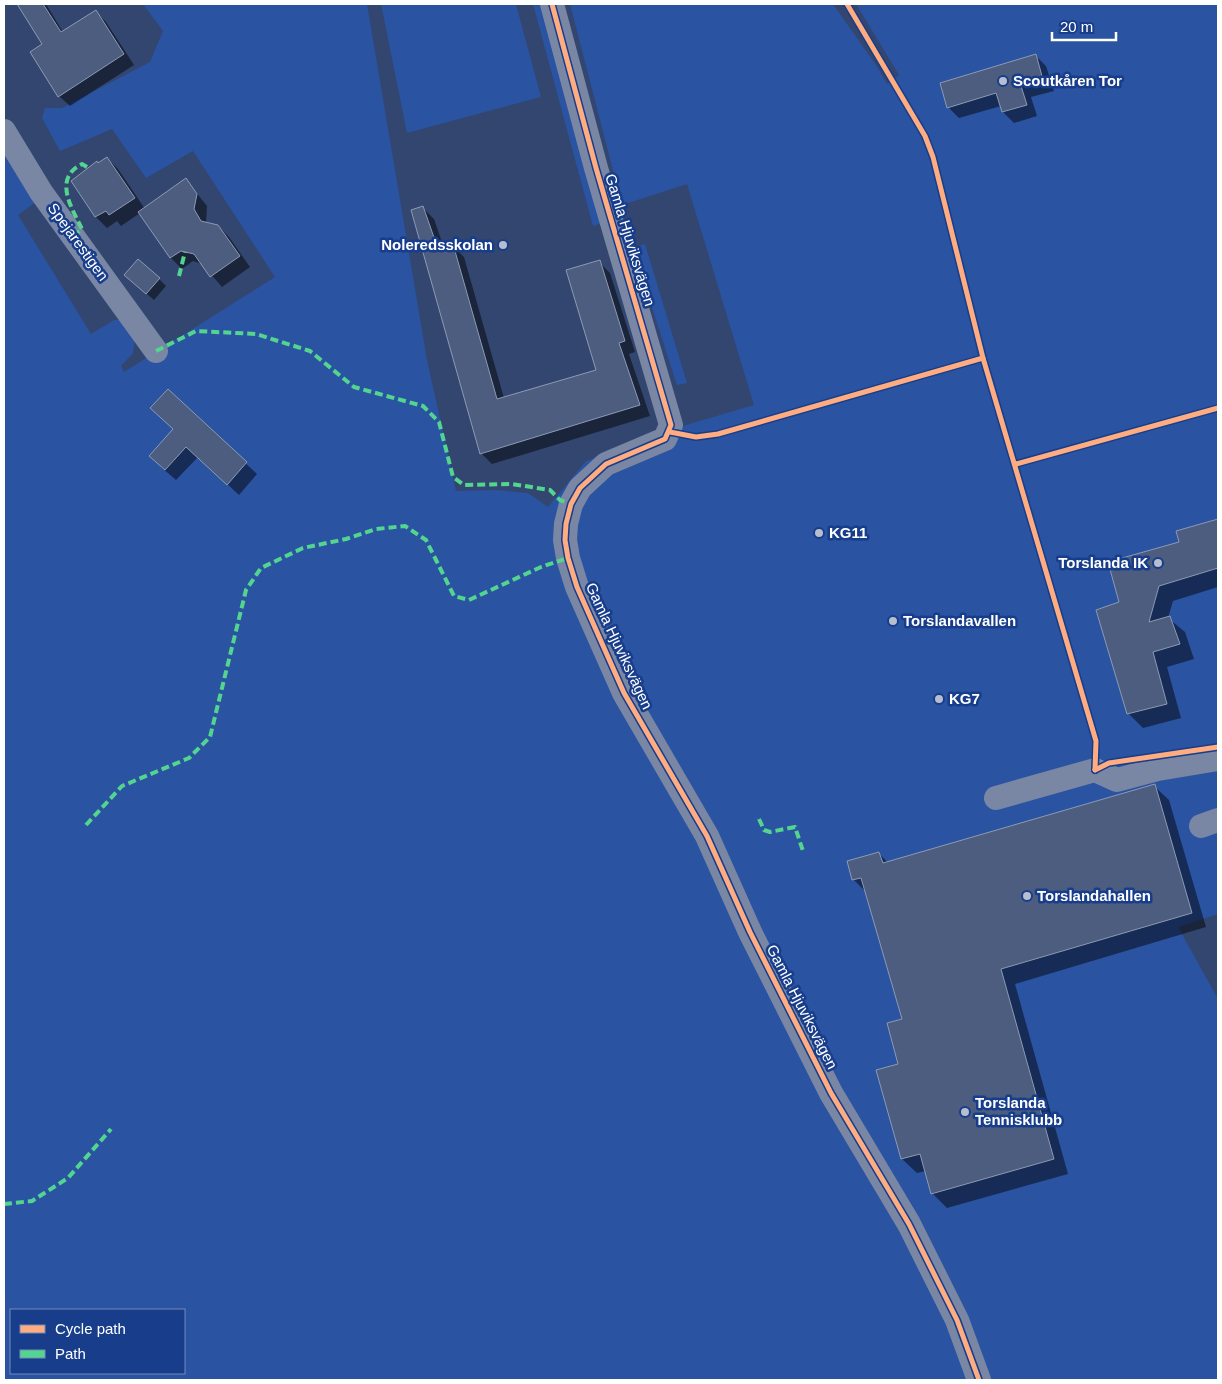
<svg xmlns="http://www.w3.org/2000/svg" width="1222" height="1384" viewBox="0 0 1222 1384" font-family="Arial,sans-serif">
  <rect width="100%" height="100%" fill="#324670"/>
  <g fill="#2a53a2" fill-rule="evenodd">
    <path d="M 143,4 L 367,4 L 427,360 L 456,491 L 496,490 L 528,493 L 548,507 L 586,461 L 652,435 L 754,405 L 687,184 L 622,205 L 570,4 L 833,4 L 876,65 L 887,84 L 899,75 L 856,4 L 1218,4 L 1218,914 L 1178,927 L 1218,999 L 1218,1380 L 4,1380 L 4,154 L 37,201 L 18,215 L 91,334 L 114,320 L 123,320 L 135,338 L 133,353 L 121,366 L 124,372 L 275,277 L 193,151 L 146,178 L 112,129 L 60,151 L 42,118 L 45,108 L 62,108 L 150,62 L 163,31 ZM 11,1310 L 184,1310 L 184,1373 L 11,1373 Z"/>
    <path d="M 381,4 L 516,4 L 541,97 L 407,133 Z"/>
    <path d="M 533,4 L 540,4 L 543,10 L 602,223 L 593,226 Z"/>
    <path d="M 645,244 L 687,383 L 677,385 L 633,248 Z"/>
  </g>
  <g fill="#0007">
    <path d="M 18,4 L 46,4 L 63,32 L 96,12 L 106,22 L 134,65 L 70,106 L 59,96 L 44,45 Z"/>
    <path d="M 1035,55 L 1046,66 L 1054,91 L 1031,97 L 1037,116 L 1014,123 L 1003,112 L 1001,106 L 959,118 L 948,107 Z"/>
    <path d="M 107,158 L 118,169 L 145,209 L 186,180 L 207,206 L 206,223 L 218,226 L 229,237 L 250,267 L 222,287 L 202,264 L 193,261 L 182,269 L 171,258 L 140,213 L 121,226 L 117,221 L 107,228 L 96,217 L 72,181 Z"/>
    <path d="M 423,208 L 434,219 L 444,248 L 453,246 L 464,257 L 504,398 L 598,371 L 599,262 L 610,273 L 635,352 L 629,354 L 650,416 L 492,464 L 481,453 Z"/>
    <path d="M 159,279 L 166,286 L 154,300 L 133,282 Z"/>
    <path d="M 168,391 L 257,474 L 239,495 L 198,457 L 176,480 L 161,467 L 174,430 Z"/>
    <path d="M 1218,520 L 1218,587 L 1173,601 L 1168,618 L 1185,632 L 1194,659 L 1167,667 L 1181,718 L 1143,728 L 1128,713 L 1121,603 L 1180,543 L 1178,532 Z"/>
    <path d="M 1154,786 L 1169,800 L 1206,927 L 1015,984 L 1068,1174 L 947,1208 L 932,1193 L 926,1171 L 917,1173 L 902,1159 L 900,1065 L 903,1020 L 866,892 L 853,879 L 879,853 L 888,863 Z"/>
  </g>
  <g fill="#4c5d7f" stroke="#8d9ab3">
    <path d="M 17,4 L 43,4 L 61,32 L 96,10 L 124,54 L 58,97 L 30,52 L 42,44 Z"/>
    <path d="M 1036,54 L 1043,80 L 1021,86 L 1027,105 L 1002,112 L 996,93 L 947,108 L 940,83 Z"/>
    <path d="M 107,157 L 135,198 L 109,215 L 106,211 L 95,217 L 71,181 L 97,161 L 98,163 Z"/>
    <path d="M 186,178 L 197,194 L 194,209 L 201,221 L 218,225 L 240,256 L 210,277 L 194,254 L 181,251 L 170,258 L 138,212 Z"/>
    <path d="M 423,206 L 438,249 L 453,244 L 497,399 L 596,370 L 566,270 L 600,260 L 625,341 L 619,343 L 640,405 L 480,454 L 411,210 Z"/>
    <path d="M 138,259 L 160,278 L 146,294 L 124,275 Z"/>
    <path d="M 168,389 L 247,462 L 227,485 L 186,447 L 165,470 L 149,456 L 173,429 L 150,408 Z"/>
    <path d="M 1218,519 L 1218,568 L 1159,586 L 1149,622 L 1170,616 L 1180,644 L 1153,652 L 1167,704 L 1127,714 L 1096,610 L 1119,602 L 1108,562 L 1179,542 L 1176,531 Z"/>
    <path d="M 1155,784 L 1192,913 L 1001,969 L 1054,1159 L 931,1194 L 920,1154 L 901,1159 L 876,1070 L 898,1064 L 887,1023 L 902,1019 L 861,878 L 852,880 L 847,861 L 879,852 L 883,863 Z"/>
  </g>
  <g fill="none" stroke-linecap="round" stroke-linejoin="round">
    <g stroke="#7987a5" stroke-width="24">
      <path d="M 552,4 L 596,168 L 671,425 L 665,439 L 606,464 L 580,488 L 571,504 L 566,524 L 565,540 L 568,558 L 577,587 L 624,693 L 707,836 L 750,932 L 831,1093 L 909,1224 L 957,1320 L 979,1380"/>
      <path d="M 4,131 L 41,192 L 156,351"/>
      <path d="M 996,798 L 1095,770 L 1117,780 L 1158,769 L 1218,759"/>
      <path d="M 1201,826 L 1218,820"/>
    </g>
    <g stroke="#53d58f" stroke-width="4" stroke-dasharray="8 4" stroke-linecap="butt">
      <path d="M 73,236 L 82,229 C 71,207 53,178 82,164 L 87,167"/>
      <path d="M 179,276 L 185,252"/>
      <path d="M 156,351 L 196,331 L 256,334 L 310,351 L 354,387 L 423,406 L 439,422 L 453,477 L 464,485 L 512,484 L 550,490 L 560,500 L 571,504"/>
      <path d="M 759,819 L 764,830 L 770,832 L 795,827 L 803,851"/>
      <path d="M 86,825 L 122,786 L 189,758 L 210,737 L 246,590 L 261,568 L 303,548 L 346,539 L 376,529 L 405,526 L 426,540 L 454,596 L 469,600 L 541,567 L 568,558"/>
      <path d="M 4,1204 L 32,1201 L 68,1178 L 111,1129"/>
    </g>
    <defs>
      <g id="cycleway">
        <path d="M 552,4 L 596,168 L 671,425 L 665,439 L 606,464 L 580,488 L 571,504 L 566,524 L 565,540 L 568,558 L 577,587 L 624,693 L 707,836 L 750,932 L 831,1093 L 909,1224 L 957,1320 L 979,1380"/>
        <path d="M 983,358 L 1096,741 L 1095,770"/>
        <path d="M 670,432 L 696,437 L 718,434 L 983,358 L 933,157 L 925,136 L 847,4"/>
        <path d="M 1016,464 L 1218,408"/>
        <path d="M 1095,770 L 1109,763 L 1218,747"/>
      </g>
    </defs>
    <use href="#cycleway" stroke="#173d8b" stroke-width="8"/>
    <use href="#cycleway" stroke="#ffac80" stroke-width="5"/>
  </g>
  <g fill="#b7becd" stroke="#173d8b" stroke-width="2">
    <circle cx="1003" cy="81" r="5"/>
    <circle cx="503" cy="245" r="5"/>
    <circle cx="819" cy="533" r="5"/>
    <circle cx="1158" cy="563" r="5"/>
    <circle cx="893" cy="621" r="5"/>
    <circle cx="939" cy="699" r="5"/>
    <circle cx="1027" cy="896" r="5"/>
    <circle cx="965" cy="1112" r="5"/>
  </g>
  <g text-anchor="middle" stroke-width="5" stroke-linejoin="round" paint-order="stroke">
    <g font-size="15" font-weight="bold" fill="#fff" stroke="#173d8b" text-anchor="start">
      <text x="1013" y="86">Scoutkåren Tor</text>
      <text x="493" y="250" text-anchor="end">Noleredsskolan</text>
      <text x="829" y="538">KG11</text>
      <text x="1148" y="568" text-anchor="end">Torslanda IK</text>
      <text x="903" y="626">Torslandavallen</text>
      <text x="949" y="704">KG7</text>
      <text x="1037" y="901">Torslandahallen</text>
      <text x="975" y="1108">Torslanda<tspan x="975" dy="17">Tennisklubb</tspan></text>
    </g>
    <g font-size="15" fill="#fff" stroke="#173d8b">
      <text transform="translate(630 240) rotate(73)" y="5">Gamla Hjuviksvägen</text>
      <text transform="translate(78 242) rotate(54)" y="5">Spejarestigen</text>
      <text transform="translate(619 646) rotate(65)" y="5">Gamla Hjuviksvägen</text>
      <text transform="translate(802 1007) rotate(63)" y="5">Gamla Hjuviksvägen</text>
    </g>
  </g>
  <rect width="1222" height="1384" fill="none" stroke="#ffffff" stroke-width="10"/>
  <rect x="10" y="1309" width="175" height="65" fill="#173d8b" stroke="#748bb9"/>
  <rect x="20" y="1325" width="25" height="8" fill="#ffac80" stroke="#748bb9"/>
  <text x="55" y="1334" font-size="15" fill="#ffffff">Cycle path</text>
  <rect x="20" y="1350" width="25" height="8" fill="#53d58f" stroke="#748bb9"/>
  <text x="55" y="1359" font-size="15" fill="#ffffff">Path</text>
  <path d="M1052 32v8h64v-8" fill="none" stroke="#ffffff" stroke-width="2.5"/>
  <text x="1060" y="32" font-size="15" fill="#ffffff" stroke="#173d8b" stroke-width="4" paint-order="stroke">20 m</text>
</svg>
